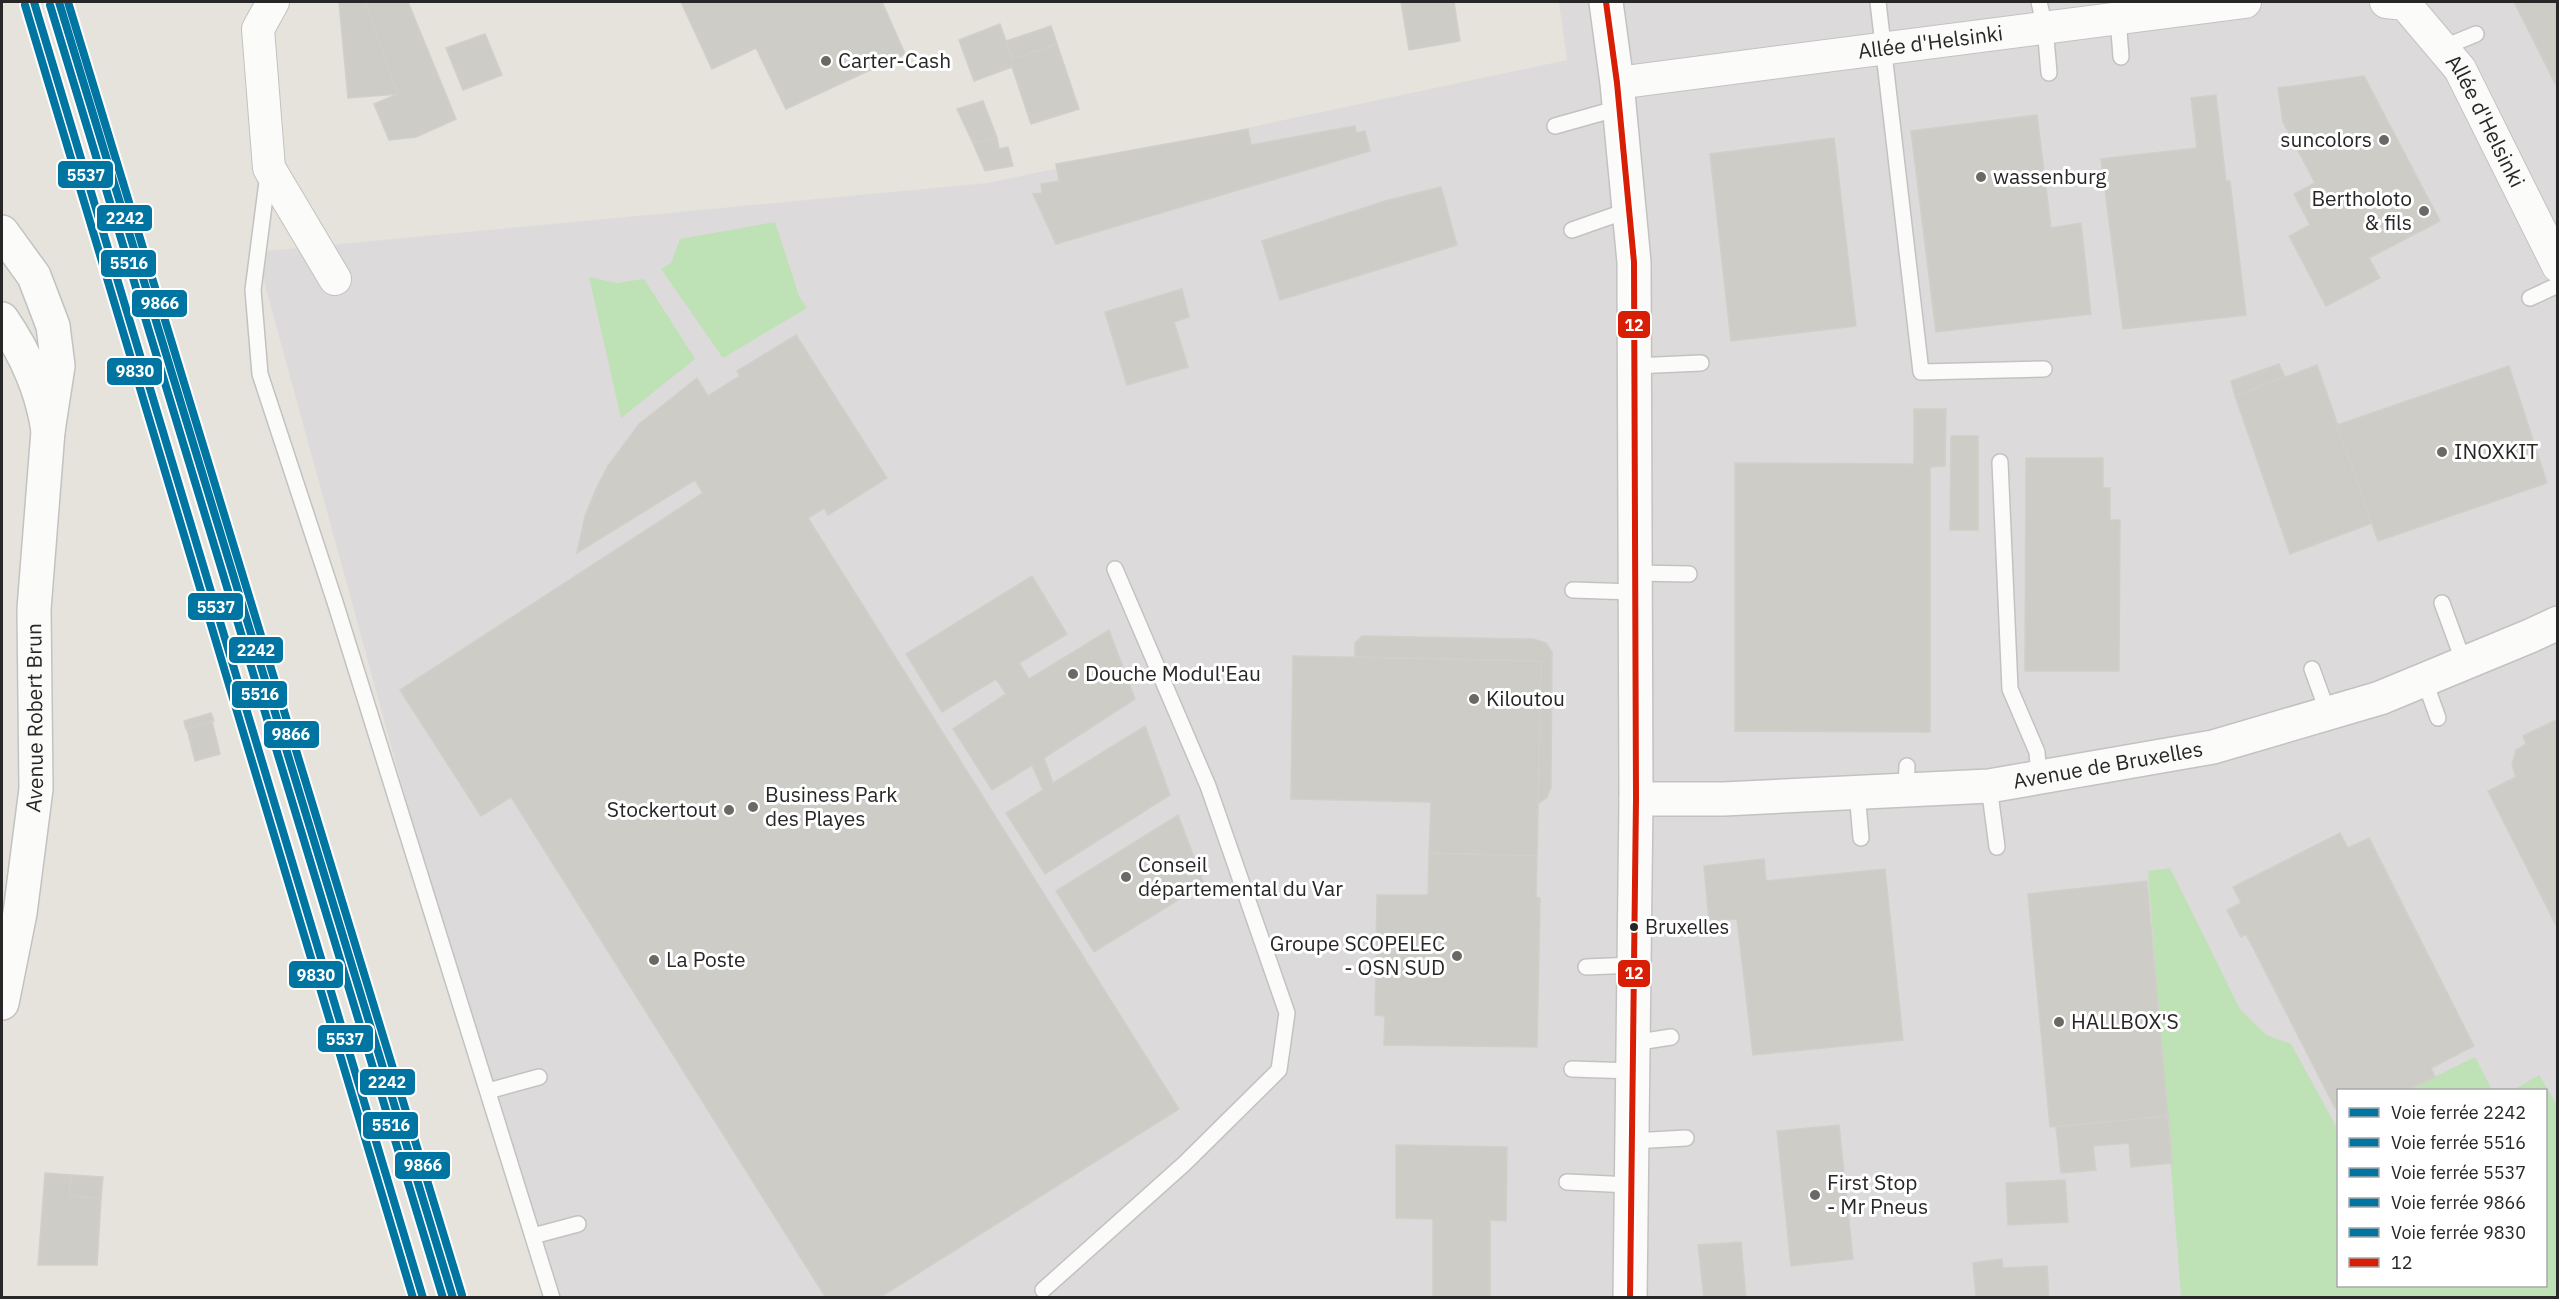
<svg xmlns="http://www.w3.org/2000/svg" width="2559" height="1299" viewBox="0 0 2559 1299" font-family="'IBM Plex Sans',sans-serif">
  <rect width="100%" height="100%" fill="#e5e3dc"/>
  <path fill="#dddadb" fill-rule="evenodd" d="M 1559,2 L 2557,2 L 2557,1297 L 542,1297 L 256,252 L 988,183 L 1567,60 ZM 2338,1090 L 2546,1090 L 2546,1286 L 2338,1286 Z"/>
  <g fill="#bee1b6">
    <path d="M 775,222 L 799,296 L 807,308 L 723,358 L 661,269 L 671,263 L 680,239 Z"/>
    <path d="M 589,277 L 617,283 L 644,279 L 695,359 L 621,418 Z"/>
    <path d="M 2170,868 L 2240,1009 L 2266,1035 L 2291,1044 L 2336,1126 L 2338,1126 L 2338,1286 L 2546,1286 L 2546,1090 L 2513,1090 L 2539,1075 L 2557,1105 L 2557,1297 L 2181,1297 L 2148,871 Z"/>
    <path d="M 2475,1057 L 2492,1090 L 2408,1090 Z"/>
  </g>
  <g fill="#ceccc7" stroke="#d0cfc9" stroke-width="1.5">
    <path d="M 339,2 L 365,2 L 398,94 L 348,98 Z"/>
    <path d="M 365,2 L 408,2 L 456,119 L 416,137 L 389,140 L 374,104 L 398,94 Z"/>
    <path d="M 681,2 L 882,2 L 905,54 L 786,109 L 756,48 L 712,69 Z"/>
    <path d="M 1401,2 L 1454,2 L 1460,41 L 1409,50 Z"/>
    <path d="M 2514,2 L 2558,2 L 2558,89 Z"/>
    <path d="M 1000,24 L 1012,59 L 1057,44 L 1079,109 L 1031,124 L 1012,67 L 974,81 L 959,40 Z"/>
    <path d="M 1051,26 L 1057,44 L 1012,59 L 1006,41 Z"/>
    <path d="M 485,34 L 502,75 L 463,90 L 446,48 Z"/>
    <path d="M 2364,76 L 2440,221 L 2369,258 L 2380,278 L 2326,306 L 2289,236 L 2310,225 L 2294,194 L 2315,183 L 2283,122 L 2278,88 Z"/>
    <path d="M 2216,95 L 2226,181 L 2230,181 L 2246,315 L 2123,329 L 2101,159 L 2197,148 L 2191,98 Z"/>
    <path d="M 983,101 L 997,138 L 973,143 L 957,109 Z"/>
    <path d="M 2037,115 L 2051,228 L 2081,223 L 2091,314 L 1936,332 L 1911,131 Z"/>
    <path d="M 1355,126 L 1356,133 L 1365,131 L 1370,151 L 1056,244 L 1033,194 L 1042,193 L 1041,184 L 1059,181 L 1056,164 L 1248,129 L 1251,145 Z"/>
    <path d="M 997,138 L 999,149 L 1008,147 L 1013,166 L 985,171 L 973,143 Z"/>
    <path d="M 1834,138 L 1856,326 L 1731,341 L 1710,154 Z"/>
    <path d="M 1441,187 L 1457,245 L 1280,300 L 1262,241 L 1385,201 Z"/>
    <path d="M 1182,289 L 1189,317 L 1174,322 L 1188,367 L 1127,385 L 1105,312 Z"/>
    <path d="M 796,335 L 887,478 L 828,515 L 824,508 L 808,518 L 1179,1109 L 879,1298 L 826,1298 L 511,797 L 481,816 L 400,690 L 703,493 L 695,480 L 577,553 L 585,516 L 596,489 L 608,466 L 639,424 L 697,378 L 708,396 L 740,376 L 737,371 Z"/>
    <path d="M 2279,364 L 2285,377 L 2235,396 L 2231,381 Z"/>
    <path d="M 2317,365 L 2372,523 L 2290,554 L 2235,396 Z"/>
    <path d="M 2509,366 L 2547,483 L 2378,541 L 2337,425 Z"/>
    <path d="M 1914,409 L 1946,409 L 1945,466 L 1930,467 L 1930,732 L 1735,731 L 1735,463 L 1914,464 Z"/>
    <path d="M 1951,436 L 1978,436 L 1978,530 L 1950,530 Z"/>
    <path d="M 2026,458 L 2103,458 L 2103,488 L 2110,488 L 2110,520 L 2120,520 L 2119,671 L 2025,671 Z"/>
    <path d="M 1032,576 L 1067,634 L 1019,663 L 1029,679 L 1109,630 L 1135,699 L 1044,758 L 1053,783 L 1145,726 L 1170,795 L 1045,874 L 1006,813 L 1043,790 L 1032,765 L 992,790 L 953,729 L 1006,694 L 996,679 L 942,712 L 906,654 Z"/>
    <path d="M 1362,636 L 1533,639 L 1546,643 L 1552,652 L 1551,787 L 1547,797 L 1538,804 L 1541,661 L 1355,657 L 1355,643 Z"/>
    <path d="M 1293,656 L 1541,661 L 1537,856 L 1429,853 L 1431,802 L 1291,799 Z"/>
    <path d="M 211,713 L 214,721 L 186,729 L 184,721 Z"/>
    <path d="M 2558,719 L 2558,929 L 2488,791 L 2516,777 L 2512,765 L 2516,750 L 2526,744 L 2523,736 Z"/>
    <path d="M 212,721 L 220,754 L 195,761 L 187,729 Z"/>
    <path d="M 1178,815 L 1204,884 L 1094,952 L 1056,891 Z"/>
    <path d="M 2340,833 L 2348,848 L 2369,838 L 2474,1046 L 2431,1068 L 2435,1077 L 2408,1090 L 2338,1090 L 2338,1106 L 2335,1108 L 2246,934 L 2241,937 L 2227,910 L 2241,903 L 2233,887 Z"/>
    <path d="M 1429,853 L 1537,856 L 1536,897 L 1540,898 L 1537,1047 L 1384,1045 L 1385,1016 L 1375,1015 L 1377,895 L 1428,895 Z"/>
    <path d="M 1764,859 L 1766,881 L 1885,869 L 1903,1040 L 1753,1055 L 1737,919 L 1709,921 L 1704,866 Z"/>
    <path d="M 2147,881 L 2168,1116 L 2050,1127 L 2028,894 Z"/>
    <path d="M 2168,1116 L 2172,1163 L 2131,1167 L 2129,1143 L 2093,1146 L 2096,1170 L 2061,1173 L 2056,1127 Z"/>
    <path d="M 1839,1125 L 1853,1259 L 1791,1266 L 1777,1131 Z"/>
    <path d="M 1396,1145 L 1507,1147 L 1506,1221 L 1490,1220 L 1490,1298 L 1433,1298 L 1433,1219 L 1396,1218 Z"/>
    <path d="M 45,1173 L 71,1175 L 69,1196 L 101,1198 L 97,1265 L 38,1265 Z"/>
    <path d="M 71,1175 L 103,1177 L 101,1198 L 69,1196 Z"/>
    <path d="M 2065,1180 L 2068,1222 L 2008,1225 L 2006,1183 Z"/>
    <path d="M 1741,1242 L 1746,1298 L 1704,1298 L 1698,1245 Z"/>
    <path d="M 2002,1259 L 2003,1268 L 2047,1266 L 2049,1298 L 1976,1298 L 1973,1263 Z"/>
  </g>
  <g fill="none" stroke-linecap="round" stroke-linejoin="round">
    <defs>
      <g id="service">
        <path d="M 1878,2 L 1921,372 L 2044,369"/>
        <path d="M 2039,2 L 2045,27 L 2049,73"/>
        <path d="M 2118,18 L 2121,57"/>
        <path d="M 2442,48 L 2476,34"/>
        <path d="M 1555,126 L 1619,108"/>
        <path d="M 268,174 L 253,290 L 260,374 L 335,602 L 552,1298"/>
        <path d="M 1572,230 L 1629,210"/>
        <path d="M 2530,298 L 2558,285"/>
        <path d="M 1634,366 L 1701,363"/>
        <path d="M 2000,462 L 2010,689 L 2037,752 L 2039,777"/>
        <path d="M 1635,573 L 1689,574"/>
        <path d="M 1573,590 L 1634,592"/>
        <path d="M 2442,603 L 2464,663"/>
        <path d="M 2312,669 L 2328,713"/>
        <path d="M 2424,679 L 2438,718"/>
        <path d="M 1989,786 L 1997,847"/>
        <path d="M 1906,790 L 1907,766"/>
        <path d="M 1857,792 L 1861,838"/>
        <path d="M 1586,967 L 1635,965"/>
        <path d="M 1633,1043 L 1671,1037"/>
        <path d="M 1572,1069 L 1633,1071"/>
        <path d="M 488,1091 L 539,1077"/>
        <path d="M 1633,1141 L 1686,1138"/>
        <path d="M 1567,1182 L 1631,1185"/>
        <path d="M 533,1236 L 578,1224"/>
        <path d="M 1043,1290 L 1184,1164 L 1279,1070 L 1287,1013 L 1208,786 L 1115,569"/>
      </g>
      <g id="minor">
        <path d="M 273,2 L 258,29 L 269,168 L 335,279"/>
        <path id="s1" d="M 2386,2 L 2405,4 L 2460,69 L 2558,266"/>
        <path id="s2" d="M 1617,83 L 2245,2"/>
      </g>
      <g id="tertiary">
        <path d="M 1606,2 L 1617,83 L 1634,262 L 1636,799 L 1630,1298"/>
        <path d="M 2,232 L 34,276 L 53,326 L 58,366 L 48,431 C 42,389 26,354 2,319"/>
        <path id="s3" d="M 1636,799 L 1724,799 L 1989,786 L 2213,747 L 2380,698 L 2530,636 L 2558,623"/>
        <path id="s4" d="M 2,1003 L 20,913 L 36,789 L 34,609 L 48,431"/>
      </g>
    </defs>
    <use href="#service" stroke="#c3c2c2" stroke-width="18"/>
    <use href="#minor" stroke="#c3c2c2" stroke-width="34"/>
    <use href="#tertiary" stroke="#c3c2c2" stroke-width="36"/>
    <use href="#service" stroke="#fbfbfa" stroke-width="15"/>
    <use href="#minor" stroke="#fbfbfa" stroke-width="32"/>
    <use href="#tertiary" stroke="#fbfbfa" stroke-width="33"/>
    <defs>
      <path id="bus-1" d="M 1606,2 L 1617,83 L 1634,262 L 1636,799 L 1630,1298"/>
    </defs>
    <use href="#bus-1" stroke="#fff" stroke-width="10"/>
    <use href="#bus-1" stroke="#d81e05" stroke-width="6"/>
    <defs>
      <path id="rail-1" d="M 59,2 L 453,1298"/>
      <path id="rail-2" d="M 50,5 L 443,1298"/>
      <path id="rail-3" d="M 34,2 L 423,1298"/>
      <path id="rail-4" d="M 68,2 L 462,1295"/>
      <path id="rail-5" d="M 25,5 L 413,1298"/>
    </defs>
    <use href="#rail-1" stroke="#fff" stroke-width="12"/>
    <use href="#rail-2" stroke="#fff" stroke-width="12"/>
    <use href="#rail-3" stroke="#fff" stroke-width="12"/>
    <use href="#rail-4" stroke="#fff" stroke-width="12"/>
    <use href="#rail-5" stroke="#fff" stroke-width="12"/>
    <use href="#rail-1" stroke="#0075a1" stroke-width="8"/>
    <use href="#rail-2" stroke="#0075a1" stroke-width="8"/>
    <use href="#rail-3" stroke="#0075a1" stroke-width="8"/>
    <use href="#rail-4" stroke="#0075a1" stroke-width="8"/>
    <use href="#rail-5" stroke="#0075a1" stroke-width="8"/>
  </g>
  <g fill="#6a6966" stroke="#fff" stroke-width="2">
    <circle cx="826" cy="61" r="6"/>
    <circle cx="2384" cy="140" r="6"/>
    <circle cx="1981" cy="177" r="6"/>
    <circle cx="2424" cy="211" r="6"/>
    <circle cx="2442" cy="452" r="6"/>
    <circle cx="1073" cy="674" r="6"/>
    <circle cx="1474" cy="699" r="6"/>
    <circle cx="753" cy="807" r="6"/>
    <circle cx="729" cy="810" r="6"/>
    <circle cx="1126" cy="877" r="6"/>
    <circle cx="1457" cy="956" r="6"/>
    <circle cx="654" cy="960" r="6"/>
    <circle cx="2059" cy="1022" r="6"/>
    <circle cx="1815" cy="1195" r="6"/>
  </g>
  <circle fill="#272727" stroke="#fff" stroke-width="2" cx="1634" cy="927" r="5"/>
  <g text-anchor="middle" stroke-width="6" stroke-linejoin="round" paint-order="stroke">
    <g font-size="20" fill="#272727" stroke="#fff" text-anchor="start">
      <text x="1645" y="934">Bruxelles</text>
    </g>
    <g font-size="21" fill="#272727" stroke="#fff">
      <text dy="7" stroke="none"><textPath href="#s2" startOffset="316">Allée d'Helsinki</textPath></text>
      <text dy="7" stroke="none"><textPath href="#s1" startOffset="162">Allée d'Helsinki</textPath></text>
      <text dy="7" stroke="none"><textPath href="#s4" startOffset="288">Avenue Robert Brun</textPath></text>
      <text dy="7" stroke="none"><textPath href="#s3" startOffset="474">Avenue de Bruxelles</textPath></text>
    </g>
    <g font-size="21" fill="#272727" stroke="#fff" text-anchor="start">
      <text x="838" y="68">Carter-Cash</text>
      <text x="2372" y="147" text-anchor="end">suncolors</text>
      <text x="1993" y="184">wassenburg</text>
      <text x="2412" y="206" text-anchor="end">Bertholoto<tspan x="2412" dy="24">&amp; fils</tspan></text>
      <text x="2454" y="459">INOXKIT</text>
      <text x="1085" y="681">Douche Modul'Eau</text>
      <text x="1486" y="706">Kiloutou</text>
      <text x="765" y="802">Business Park<tspan x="765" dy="24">des Playes</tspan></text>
      <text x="717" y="817" text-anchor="end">Stockertout</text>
      <text x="1138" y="872">Conseil<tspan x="1138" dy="24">départemental du Var</tspan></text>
      <text x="1445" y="951" text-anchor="end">Groupe SCOPELEC<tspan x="1445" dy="24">- OSN SUD</tspan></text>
      <text x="666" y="967">La Poste</text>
      <text x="2071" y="1029">HALLBOX'S</text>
      <text x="1827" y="1190">First Stop<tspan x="1827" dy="24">- Mr Pneus</tspan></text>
    </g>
  </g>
  <g stroke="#fff" stroke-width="2">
    <rect x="57" y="160" width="57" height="29" rx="6" fill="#0075a1"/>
    <rect x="96" y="204" width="57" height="28" rx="6" fill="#0075a1"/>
    <rect x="100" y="249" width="57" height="29" rx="6" fill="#0075a1"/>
    <rect x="131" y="289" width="57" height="29" rx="6" fill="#0075a1"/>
    <rect x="1617" y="310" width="34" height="29" rx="6" fill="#d81e05"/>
    <rect x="106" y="357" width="57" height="29" rx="6" fill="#0075a1"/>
    <rect x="187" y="592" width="57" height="29" rx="6" fill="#0075a1"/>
    <rect x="228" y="636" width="56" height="28" rx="6" fill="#0075a1"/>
    <rect x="231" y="680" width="57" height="29" rx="6" fill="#0075a1"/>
    <rect x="263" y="720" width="57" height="29" rx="6" fill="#0075a1"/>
    <rect x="1617" y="959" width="34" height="29" rx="6" fill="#d81e05"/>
    <rect x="288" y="960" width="56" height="29" rx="6" fill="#0075a1"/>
    <rect x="317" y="1024" width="57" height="29" rx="6" fill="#0075a1"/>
    <rect x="359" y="1068" width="57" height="28" rx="6" fill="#0075a1"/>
    <rect x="362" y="1111" width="57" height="29" rx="6" fill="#0075a1"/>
    <rect x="394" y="1151" width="57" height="29" rx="6" fill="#0075a1"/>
  </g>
  <g font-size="16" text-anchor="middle" font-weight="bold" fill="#fff">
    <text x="86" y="181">5537</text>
    <text x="125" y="224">2242</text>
    <text x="129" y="269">5516</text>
    <text x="160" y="309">9866</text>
    <text x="1634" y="331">12</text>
    <text x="135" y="377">9830</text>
    <text x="216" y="613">5537</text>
    <text x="256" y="656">2242</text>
    <text x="260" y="700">5516</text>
    <text x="291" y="740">9866</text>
    <text x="1634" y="979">12</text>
    <text x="316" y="981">9830</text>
    <text x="345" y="1045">5537</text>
    <text x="387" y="1088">2242</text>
    <text x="391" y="1131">5516</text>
    <text x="423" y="1171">9866</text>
  </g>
  <rect width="2559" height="1299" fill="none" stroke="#272727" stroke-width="6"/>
  <rect x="2337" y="1089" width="210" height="198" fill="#ffffff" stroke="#a9a9a9" stroke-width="1.5"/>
  <rect x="2349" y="1108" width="30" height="9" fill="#0075a1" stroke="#a9a9a9" stroke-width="1.5"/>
  <text x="2391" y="1119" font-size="18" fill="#272727">Voie ferrée 2242</text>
  <rect x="2349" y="1138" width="30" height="9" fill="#0075a1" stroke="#a9a9a9" stroke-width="1.5"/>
  <text x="2391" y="1149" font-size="18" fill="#272727">Voie ferrée 5516</text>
  <rect x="2349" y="1168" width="30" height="9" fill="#0075a1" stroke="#a9a9a9" stroke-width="1.5"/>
  <text x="2391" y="1179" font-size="18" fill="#272727">Voie ferrée 5537</text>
  <rect x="2349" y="1198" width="30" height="9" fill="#0075a1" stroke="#a9a9a9" stroke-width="1.5"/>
  <text x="2391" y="1209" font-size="18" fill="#272727">Voie ferrée 9866</text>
  <rect x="2349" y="1228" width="30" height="9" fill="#0075a1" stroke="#a9a9a9" stroke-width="1.5"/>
  <text x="2391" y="1239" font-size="18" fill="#272727">Voie ferrée 9830</text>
  <rect x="2349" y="1258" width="30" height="9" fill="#d81e05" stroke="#a9a9a9" stroke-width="1.5"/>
  <text x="2391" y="1269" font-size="18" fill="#272727">12</text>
</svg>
